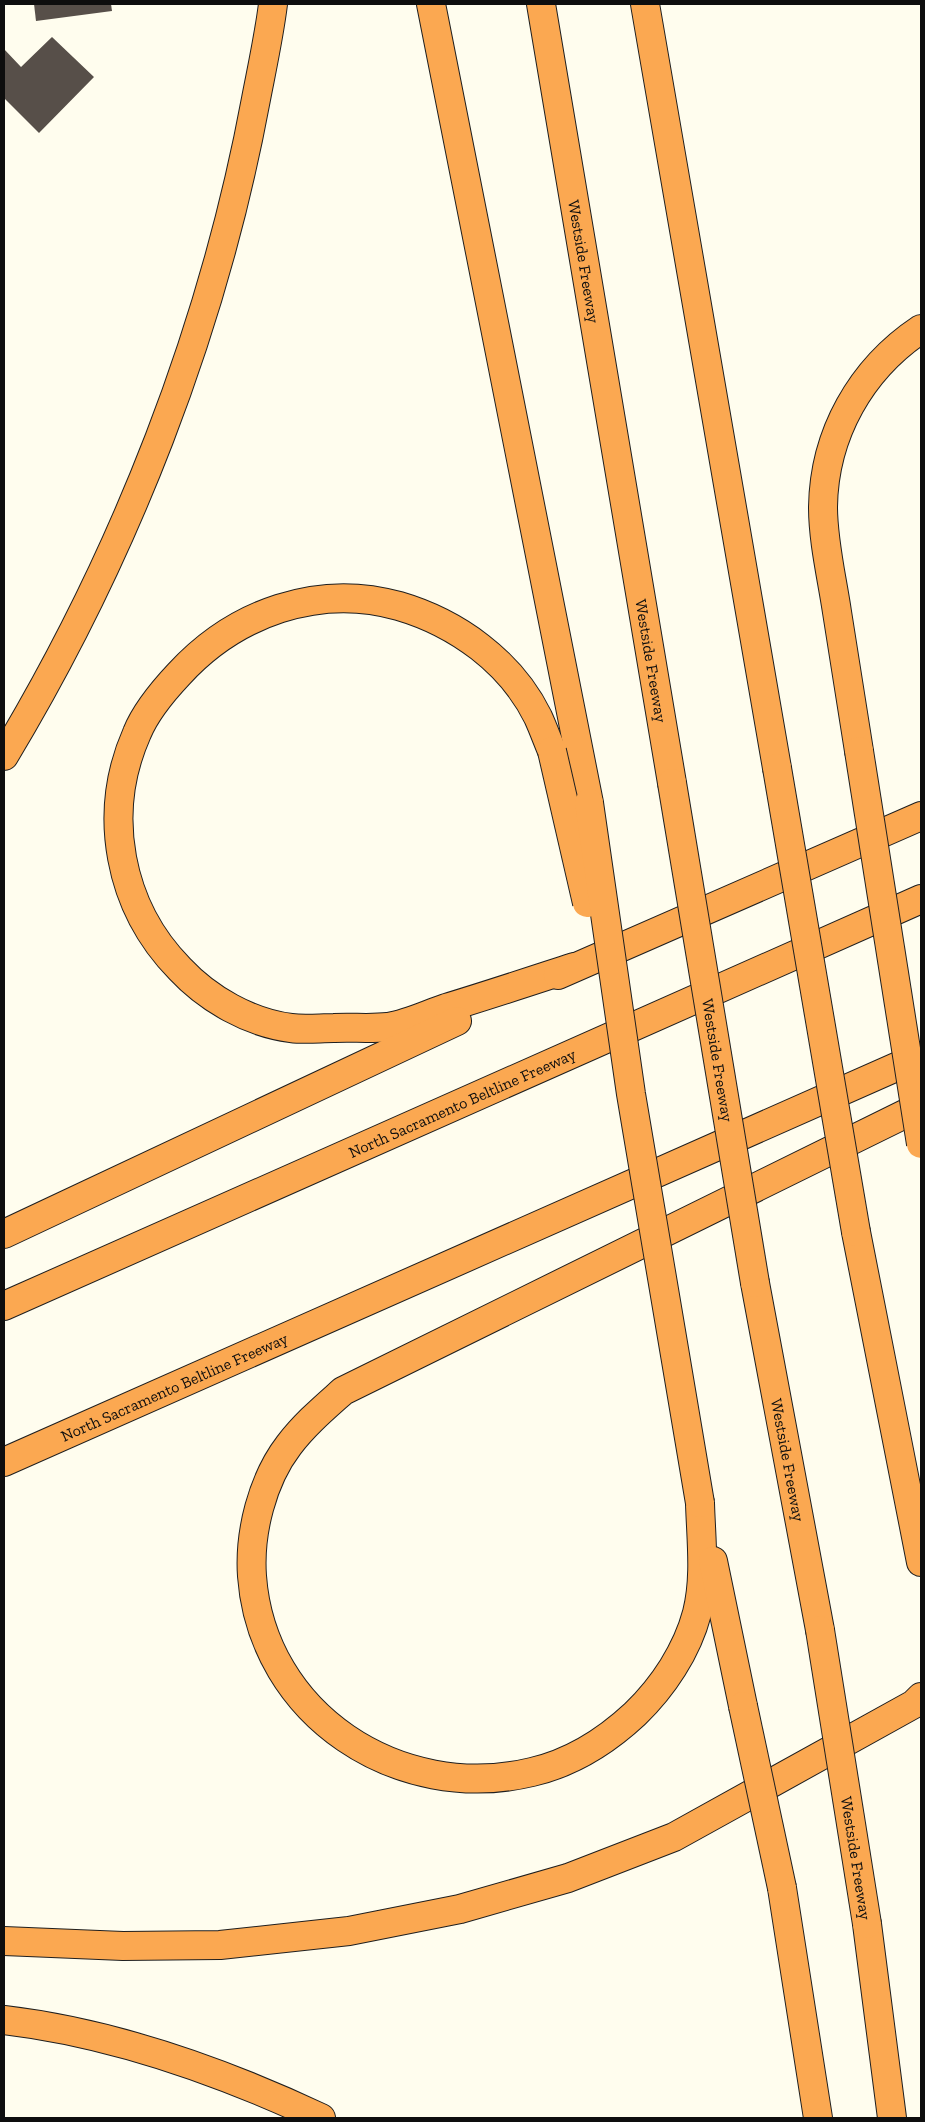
<svg xmlns="http://www.w3.org/2000/svg" width="925" height="2122" viewBox="0 0 925 2122" font-family="'Zilla Slab',serif">
  <rect width="100%" height="100%" fill="#fffdee"/>
  <g fill="#574f49">
    <path d="M 34,4 L 111,4 L 112,11 L 36,21 Z"/>
    <path d="M 52,37 L 94,77 L 39,133 L 4,98 L 4,49 L 21,67 Z"/>
  </g>
  <g fill="none" stroke-linecap="round" stroke-linejoin="round">
    <defs>
      <g id="highway">
        <path d="M 431,4 L 589,803"/>
        <path id="s1" d="M 541,4 L 672,783"/>
        <path d="M 645,4 L 777,768"/>
        <path d="M 552,751 C 547,739 543,728 538,717 C 511,662 457,623 399,606 C 318,583 235,613 179,674 C 163,691 146,711 137,733 C 101,814 119,907 180,969 C 208,999 250,1023 291,1028 C 305,1030 320,1028 334,1028 C 351,1027 371,1029 388,1027 C 408,1024 428,1014 446,1008 C 489,995 531,981 574,967"/>
        <path d="M 859,751 C 852,705 844,659 837,612 C 832,578 823,542 823,507 C 824,434 861,369 921,329"/>
        <path d="M 4,756 C 125,555 213,330 256,99 C 262,68 269,36 273,4"/>
        <path d="M 558,975 L 921,816"/>
        <path d="M 856,1232 L 921,1562"/>
        <path d="M 4,1234 L 457,1021"/>
        <path id="s2" d="M 755,1283 L 820,1630"/>
        <path id="s3" d="M 4,1306 L 921,899"/>
        <path id="s4" d="M 4,1462 L 921,1056"/>
        <path d="M 700,1503 C 701,1539 706,1577 697,1613 C 687,1651 663,1687 635,1714 C 606,1741 571,1763 532,1772 C 399,1804 262,1715 252,1576 C 249,1533 262,1480 289,1445 C 305,1424 324,1408 343,1391 L 921,1106"/>
        <path d="M 713,1561 L 743,1706"/>
        <path d="M 782,1888 L 818,2118"/>
        <path d="M 867,1924 L 892,2118"/>
        <path d="M 4,1941 L 123,1946 L 220,1945 L 349,1931 L 460,1909 L 568,1878 L 674,1837 L 914,1704 L 921,1697"/>
        <path d="M 4,2020 C 114,2033 221,2071 321,2118"/>
      </g>
    </defs>
    <use href="#highway" stroke="#1f1f1f" stroke-width="30"/>
    <use href="#highway" stroke="#fba851" stroke-width="28"/>
    <defs>
      <g id="highway-bridge">
        <path d="M 552,751 L 587,903"/>
        <path d="M 859,751 L 921,1144"/>
        <path d="M 777,768 L 856,1232"/>
        <path id="s5" d="M 672,783 L 755,1283"/>
        <path d="M 589,803 L 631,1094 L 700,1503"/>
        <path id="s6" d="M 820,1630 L 867,1924"/>
        <path d="M 743,1706 L 782,1888"/>
      </g>
    </defs>
    <use href="#highway-bridge" stroke="#1f1f1f" stroke-width="30" stroke-linecap="butt"/>
    <use href="#highway-bridge" stroke="#fba851" stroke-width="28"/>
  </g>
  <g text-anchor="middle" stroke-width="5" stroke-linejoin="round" paint-order="stroke">
    <g font-size="16" fill="#0e0e0e" stroke="#fff">
      <text dy="6" stroke="none"><textPath href="#s1" startOffset="261">Westside Freeway</textPath></text>
      <text dy="6" stroke="none"><textPath href="#s1" startOffset="666">Westside Freeway</textPath></text>
      <text dy="6" stroke="none"><textPath href="#s5" startOffset="281">Westside Freeway</textPath></text>
      <text dy="6" stroke="none"><textPath href="#s3" startOffset="501">North Sacramento Beltline Freeway</textPath></text>
      <text dy="6" stroke="none"><textPath href="#s4" startOffset="186">North Sacramento Beltline Freeway</textPath></text>
      <text dy="6" stroke="none"><textPath href="#s2" startOffset="180">Westside Freeway</textPath></text>
      <text dy="6" stroke="none"><textPath href="#s6" startOffset="231">Westside Freeway</textPath></text>
    </g>
  </g>
  <rect width="925" height="2122" fill="none" stroke="#0e0e0e" stroke-width="10"/>
</svg>
